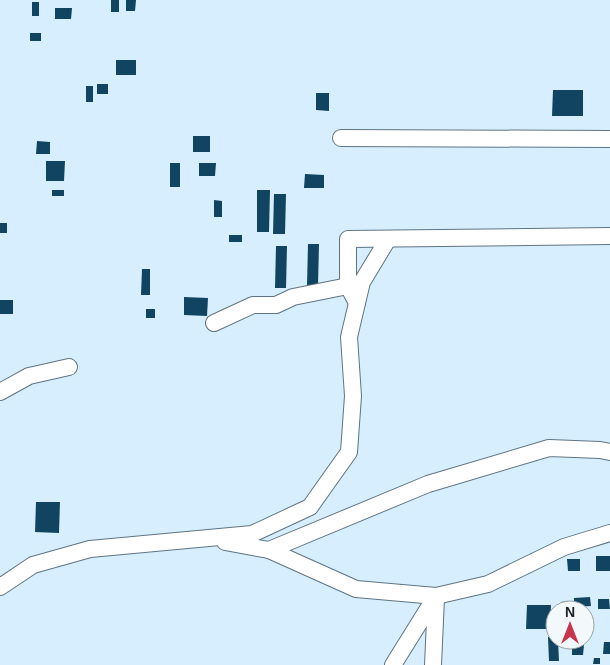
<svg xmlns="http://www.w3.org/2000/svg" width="610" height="665" viewBox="0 0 610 665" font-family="Arial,sans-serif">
  <rect width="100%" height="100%" fill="#d6eefe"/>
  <g fill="#104460">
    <rect x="111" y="0" width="8" height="12"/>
    <path d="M 126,0 L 136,0 L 135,11 L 126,11 Z"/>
    <rect x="32" y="2" width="7" height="14"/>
    <path d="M 55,8 L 72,8 L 71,19 L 55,19 Z"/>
    <rect x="30" y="33" width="11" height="8"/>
    <rect x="116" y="60" width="20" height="15"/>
    <rect x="97" y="84" width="11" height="10"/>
    <rect x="86" y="86" width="7" height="16"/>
    <path d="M 553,90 L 583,90 L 583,116 L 552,116 Z"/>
    <path d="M 316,93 L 329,93 L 329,111 L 316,110 Z"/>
    <rect x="193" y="136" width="17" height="16"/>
    <path d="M 37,141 L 50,142 L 50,154 L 36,154 Z"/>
    <path d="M 46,161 L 65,161 L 64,181 L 46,181 Z"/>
    <rect x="170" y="163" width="10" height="24"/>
    <path d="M 199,163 L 216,163 L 215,176 L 199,176 Z"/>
    <path d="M 305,174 L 324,175 L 324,188 L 304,188 Z"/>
    <rect x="52" y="190" width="12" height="6"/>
    <path d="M 257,190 L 270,190 L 269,232 L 257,232 Z"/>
    <path d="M 274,194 L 286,194 L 285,234 L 273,234 Z"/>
    <path d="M 214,200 L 222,201 L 222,217 L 214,217 Z"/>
    <rect x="0" y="223" width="7" height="10"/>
    <rect x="229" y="235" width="13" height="7"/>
    <path d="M 308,244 L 319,244 L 318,286 L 307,286 Z"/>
    <path d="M 276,246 L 287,246 L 286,288 L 275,288 Z"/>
    <path d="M 142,269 L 150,269 L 150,295 L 141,295 Z"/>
    <path d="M 184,297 L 208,298 L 207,316 L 184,315 Z"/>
    <rect x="0" y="300" width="13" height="14"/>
    <rect x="146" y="309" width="9" height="9"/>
    <path d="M 36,502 L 60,502 L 59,533 L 35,532 Z"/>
    <rect x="596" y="556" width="14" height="15"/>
    <path d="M 567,559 L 580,559 L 580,571 L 568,571 Z"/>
    <path d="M 590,597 L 591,606 L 574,607 L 574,598 Z"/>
    <path d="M 598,599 L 609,599 L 610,609 L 598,609 Z"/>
    <path d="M 568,601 L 568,610 L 561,610 L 561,602 Z"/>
    <path d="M 527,605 L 551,605 L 550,629 L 526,629 Z"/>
    <path d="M 555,636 L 555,640 L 558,640 L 559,661 L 549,661 L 548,637 Z"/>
    <path d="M 604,642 L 610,642 L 610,654 L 603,654 Z"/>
    <path d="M 572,644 L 584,645 L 583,655 L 572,655 Z"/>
    <path d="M 594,658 L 600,658 L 600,664 L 593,664 Z"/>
  </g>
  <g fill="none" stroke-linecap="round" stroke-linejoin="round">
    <defs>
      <g id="minor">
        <path d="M 341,138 L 610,139"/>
        <path d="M 357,303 L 348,286 L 348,239 L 610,236"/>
        <path d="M 214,323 L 253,305 L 276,305 L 293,297 L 348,286"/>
        <path d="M 0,392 L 29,376 L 69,367"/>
        <path d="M 225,542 L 269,550 L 356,589 L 436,596 L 488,584 L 564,547 L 610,533"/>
        <path d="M 269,550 L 428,484 L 549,448 L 600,450 L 610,452"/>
        <path d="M 0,587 L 33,565 L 90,549 L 252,534 L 310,507 L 349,452 L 353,396 L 349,337 L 362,282 L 388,239"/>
        <path d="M 393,665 L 436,596"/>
        <path d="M 433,665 L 436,598"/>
      </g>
    </defs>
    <use href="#minor" stroke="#5f7483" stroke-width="18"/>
    <use href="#minor" stroke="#fff" stroke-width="16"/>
  </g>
  <g transform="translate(570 625)"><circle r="24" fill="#f3f8fb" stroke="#9ba2a6"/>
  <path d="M0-4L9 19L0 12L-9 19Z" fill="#c7364c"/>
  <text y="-8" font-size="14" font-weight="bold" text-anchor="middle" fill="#182026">N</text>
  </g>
</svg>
